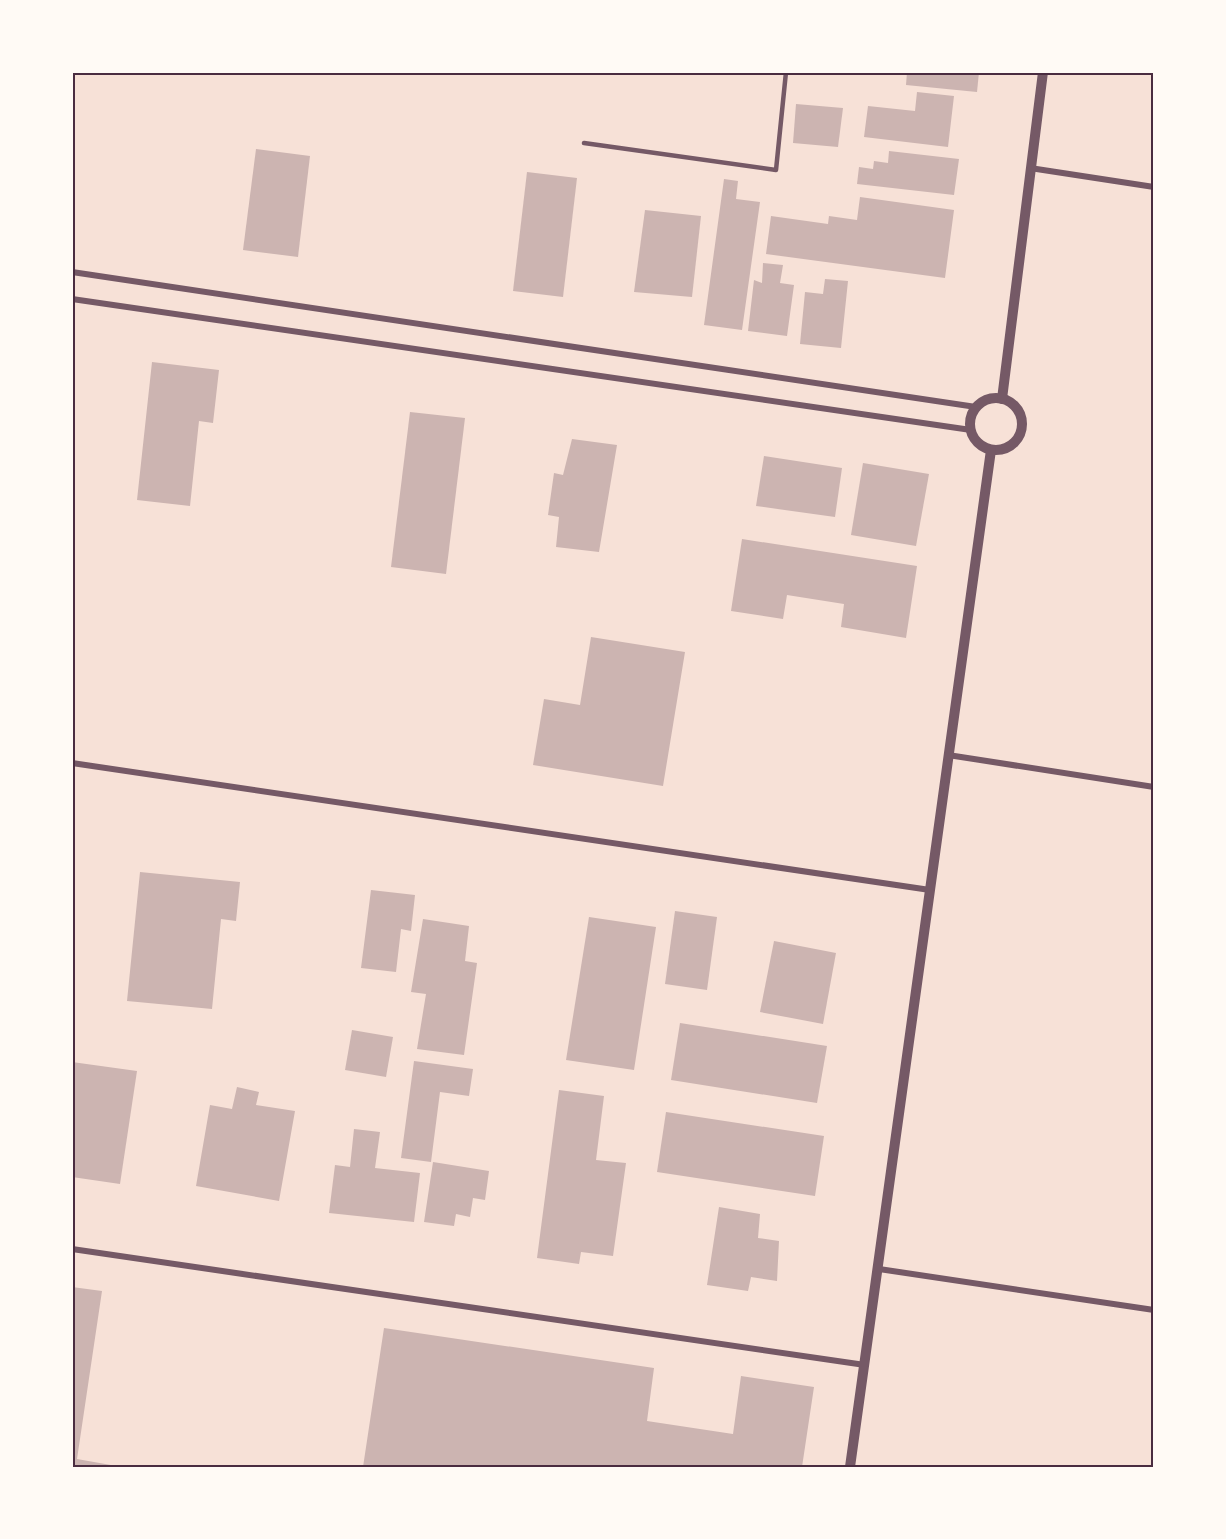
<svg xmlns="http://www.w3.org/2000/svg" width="1226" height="1539" viewBox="0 0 1226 1539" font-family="'Work Sans',sans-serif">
  <rect width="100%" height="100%" fill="#f7e1d7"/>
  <g fill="#ccb4b1">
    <path d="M 907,72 L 979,72 L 977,92 L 906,85 Z"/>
    <path d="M 917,92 L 954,96 L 948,147 L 864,137 L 868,106 L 915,111 Z"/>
    <path d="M 796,104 L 843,108 L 838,147 L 793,143 Z"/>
    <path d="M 256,149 L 310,156 L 298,257 L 243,250 Z"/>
    <path d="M 889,151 L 959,159 L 954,195 L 857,184 L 859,167 L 873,169 L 874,161 L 888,163 Z"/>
    <path d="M 527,172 L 577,178 L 563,297 L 513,291 Z"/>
    <path d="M 724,179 L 738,181 L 736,199 L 760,202 L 742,330 L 704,325 Z"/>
    <path d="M 860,197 L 954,210 L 945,278 L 766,254 L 771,216 L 828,224 L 829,216 L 857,220 Z"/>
    <path d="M 645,210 L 701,216 L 692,297 L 634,292 Z"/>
    <path d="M 763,263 L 783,265 L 780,283 L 794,285 L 787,336 L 748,331 L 754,280 L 762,283 Z"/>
    <path d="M 825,279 L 848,281 L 841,348 L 800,344 L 805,292 L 823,294 Z"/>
    <path d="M 152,362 L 219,370 L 213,423 L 199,421 L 190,506 L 137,500 Z"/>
    <path d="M 410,412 L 465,418 L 446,574 L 391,567 Z"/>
    <path d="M 572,439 L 617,445 L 599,552 L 556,547 L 559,517 L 548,515 L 554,473 L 563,475 Z"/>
    <path d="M 764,456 L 842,468 L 835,517 L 756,506 Z"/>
    <path d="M 863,463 L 929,474 L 916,546 L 851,535 Z"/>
    <path d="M 742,539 L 917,566 L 906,638 L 841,627 L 844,604 L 787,595 L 783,619 L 731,611 Z"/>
    <path d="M 591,637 L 685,652 L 663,786 L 533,765 L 544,699 L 580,705 Z"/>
    <path d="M 140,872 L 240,882 L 236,921 L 221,919 L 212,1009 L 127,1001 Z"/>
    <path d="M 371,890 L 415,895 L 411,931 L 401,929 L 396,972 L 361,968 Z"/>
    <path d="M 675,911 L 717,917 L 707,990 L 665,984 Z"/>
    <path d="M 589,917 L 656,927 L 634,1070 L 566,1060 Z"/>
    <path d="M 423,919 L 469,926 L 465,961 L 477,963 L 464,1055 L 417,1049 L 426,994 L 411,992 Z"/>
    <path d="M 774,941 L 836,953 L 823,1024 L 760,1012 Z"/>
    <path d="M 680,1023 L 827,1046 L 817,1103 L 671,1080 Z"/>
    <path d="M 352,1030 L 393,1037 L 386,1077 L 345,1070 Z"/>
    <path d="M 414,1061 L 473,1069 L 469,1096 L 440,1092 L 431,1162 L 401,1158 Z"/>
    <path d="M 72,1062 L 137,1071 L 120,1184 L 72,1177 Z"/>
    <path d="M 237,1087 L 259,1092 L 256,1105 L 295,1111 L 279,1201 L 196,1186 L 210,1105 L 232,1109 Z"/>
    <path d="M 559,1090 L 604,1096 L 596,1160 L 626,1163 L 613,1256 L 581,1252 L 579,1264 L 537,1258 Z"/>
    <path d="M 666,1112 L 824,1136 L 815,1196 L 657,1172 Z"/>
    <path d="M 354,1129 L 380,1132 L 375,1168 L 420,1173 L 414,1222 L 329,1213 L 335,1165 L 350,1167 Z"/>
    <path d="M 433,1162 L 489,1171 L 485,1200 L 473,1198 L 470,1217 L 456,1214 L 454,1226 L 424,1222 Z"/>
    <path d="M 719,1207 L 760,1214 L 758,1238 L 779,1241 L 777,1281 L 751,1277 L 748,1291 L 707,1285 Z"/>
    <path d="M 72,1287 L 102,1291 L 77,1459 L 122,1467 L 72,1467 Z"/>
    <path d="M 384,1328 L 654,1368 L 647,1421 L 733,1434 L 741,1376 L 814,1387 L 802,1467 L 363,1467 Z"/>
  </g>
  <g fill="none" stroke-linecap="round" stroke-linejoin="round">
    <path stroke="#755966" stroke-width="4.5" d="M 584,143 L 776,170 L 786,72"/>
    <g stroke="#755966" stroke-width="6">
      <path d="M 1030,168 L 1154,187"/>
      <path d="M 72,272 L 976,407"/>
      <path d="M 72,299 L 971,430"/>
      <path d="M 948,755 L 1154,787"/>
      <path d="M 72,763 L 930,890"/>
      <path d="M 72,1249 L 865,1365"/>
      <path d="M 879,1269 L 1154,1310"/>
    </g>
    <g stroke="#755966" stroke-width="10">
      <circle cx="996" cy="424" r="26"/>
      <path d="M 1002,399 L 1043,72"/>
      <path d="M 850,1467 L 991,450"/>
    </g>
  </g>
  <rect width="1226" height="1539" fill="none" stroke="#fffaf5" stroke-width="147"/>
  <rect x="74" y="74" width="1078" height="1392" fill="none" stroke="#4a2c40" stroke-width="2"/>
</svg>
